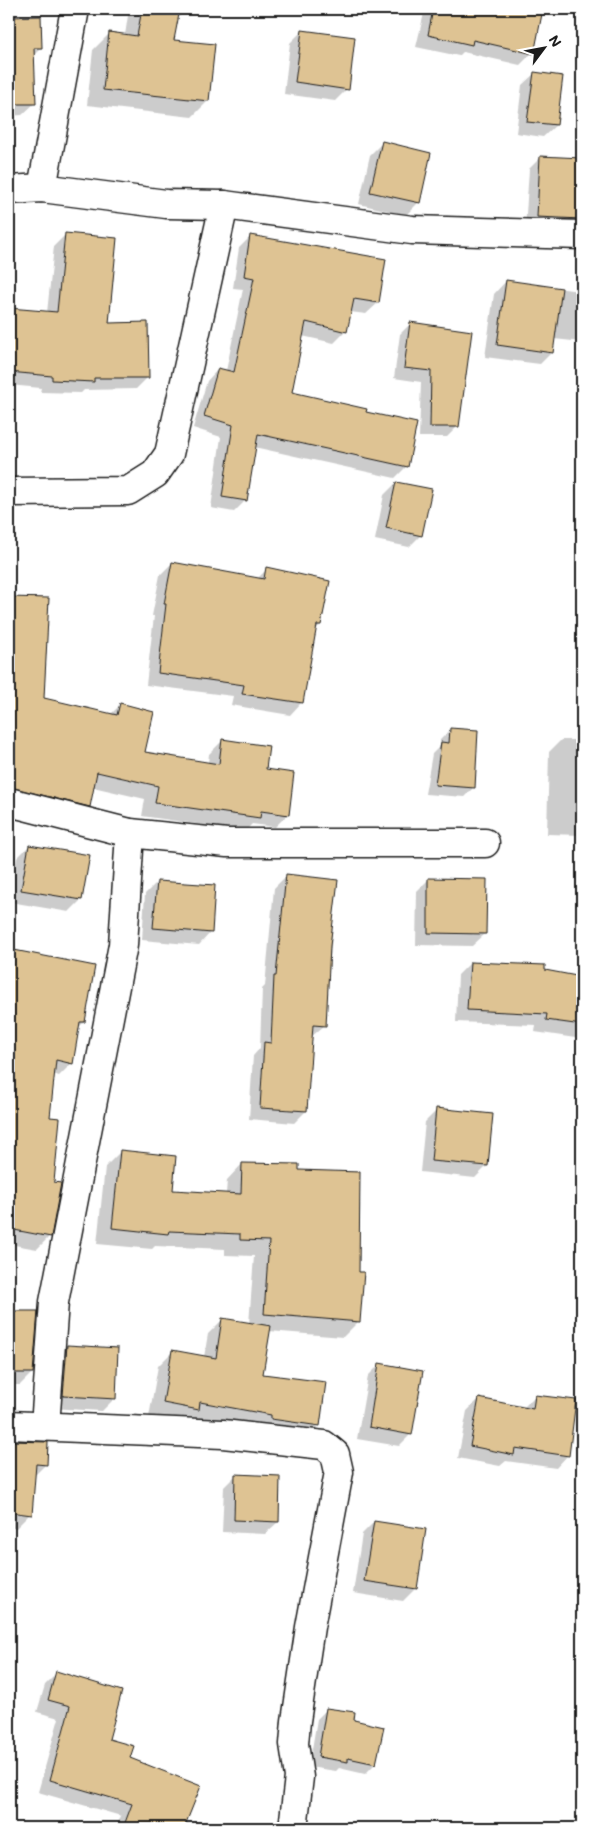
<svg xmlns="http://www.w3.org/2000/svg" width="591" height="1837" viewBox="0 0 591 1837" font-family="Mali,sans-serif">
  <rect width="100%" height="100%" fill="#fff"/>
  <filter id="ink" filterUnits="userSpaceOnUse"><feTurbulence type="fractalNoise" baseFrequency=".02" numOctaves="2"/><feDisplacementMap in="SourceGraphic" scale="10" xChannelSelector="R" yChannelSelector="G"/><feConvolveMatrix kernelMatrix="1 2 1 2 8 2 1 2 1" color-interpolation-filters="sRGB"/></filter>
  <g filter="url(#ink)">
    <g fill="#0003">
      <path d="M 129,9 L 179,9 L 173,41 L 213,45 L 208,101 L 192,117 L 87,105 L 93,50 L 109,34 L 125,35 Z"/>
      <path d="M 425,9 L 542,9 L 532,53 L 520,65 L 463,52 L 459,56 L 416,47 Z"/>
      <path d="M 40,17 L 41,48 L 33,56 L 35,103 L 22,115 L 9,116 L 9,19 Z"/>
      <path d="M 302,31 L 347,89 L 335,101 L 284,94 L 290,43 Z"/>
      <path d="M 535,73 L 556,125 L 543,137 L 516,133 L 522,85 Z"/>
      <path d="M 382,143 L 430,153 L 418,203 L 406,215 L 359,204 L 370,155 Z"/>
      <path d="M 541,157 L 582,159 L 582,232 L 525,229 L 529,169 Z"/>
      <path d="M 66,234 L 107,324 L 148,377 L 136,389 L 84,390 L 81,393 L 40,392 L 41,388 L 9,385 L 9,310 L 47,313 L 54,246 Z"/>
      <path d="M 251,236 L 378,303 L 366,314 L 350,312 L 346,331 L 334,343 L 302,336 L 290,393 L 365,413 L 407,466 L 395,478 L 254,447 L 246,500 L 234,512 L 211,508 L 221,437 L 193,428 L 207,381 L 218,369 L 226,371 L 243,289 L 233,288 L 239,248 Z"/>
      <path d="M 506,281 L 579,291 L 582,288 L 582,342 L 554,339 L 552,352 L 540,364 L 485,357 L 494,294 Z"/>
      <path d="M 410,324 L 458,426 L 447,437 L 419,437 L 421,382 L 394,378 L 400,334 Z"/>
      <path d="M 396,483 L 421,535 L 409,547 L 375,540 L 384,495 Z"/>
      <path d="M 172,563 L 257,579 L 267,569 L 320,625 L 315,630 L 302,702 L 290,715 L 231,705 L 233,696 L 146,685 L 154,616 L 152,616 L 160,575 Z"/>
      <path d="M 9,598 L 48,599 L 43,699 L 110,715 L 120,705 L 144,753 L 208,763 L 209,754 L 222,741 L 265,770 L 288,814 L 275,827 L 252,824 L 245,831 L 142,816 L 145,799 L 93,787 L 89,806 L 75,819 L 9,802 Z"/>
      <path d="M 450,730 L 474,787 L 464,797 L 425,794 L 432,754 L 440,746 L 440,740 Z"/>
      <path d="M 561,740 L 582,740 L 582,835 L 547,834 L 549,752 Z"/>
      <path d="M 29,846 L 81,900 L 69,912 L 10,902 L 17,858 Z"/>
      <path d="M 286,876 L 336,881 L 325,1025 L 311,1037 L 306,1111 L 294,1123 L 249,1119 L 253,1056 L 260,1048 L 262,989 L 265,986 L 274,888 Z"/>
      <path d="M 429,879 L 485,934 L 472,946 L 416,945 L 417,891 Z"/>
      <path d="M 157,882 L 211,932 L 199,945 L 142,940 L 145,894 Z"/>
      <path d="M 9,951 L 94,967 L 84,1022 L 78,1028 L 72,1063 L 59,1076 L 53,1074 L 49,1118 L 49,1237 L 37,1249 L 9,1244 Z"/>
      <path d="M 470,963 L 582,978 L 582,1039 L 535,1032 L 536,1025 L 456,1022 L 458,975 Z"/>
      <path d="M 437,1110 L 487,1166 L 475,1178 L 420,1172 L 425,1122 Z"/>
      <path d="M 121,1151 L 171,1191 L 226,1194 L 227,1180 L 242,1164 L 297,1172 L 359,1321 L 343,1337 L 269,1331 L 261,1375 L 319,1425 L 304,1440 L 190,1417 L 183,1424 L 149,1417 L 158,1366 L 173,1351 L 204,1357 L 208,1334 L 223,1319 L 249,1324 L 254,1256 L 225,1255 L 225,1249 L 155,1246 L 152,1249 L 97,1244 L 105,1167 Z"/>
      <path d="M 9,1312 L 36,1312 L 32,1373 L 20,1385 L 9,1385 Z"/>
      <path d="M 67,1347 L 115,1398 L 102,1411 L 51,1408 L 55,1359 Z"/>
      <path d="M 380,1364 L 411,1434 L 399,1446 L 357,1439 L 368,1376 Z"/>
      <path d="M 535,1396 L 568,1455 L 556,1468 L 506,1461 L 500,1466 L 458,1458 L 467,1411 L 479,1399 L 523,1408 Z"/>
      <path d="M 9,1442 L 47,1443 L 46,1464 L 34,1476 L 30,1514 L 16,1528 L 9,1528 Z"/>
      <path d="M 236,1475 L 278,1522 L 265,1534 L 222,1532 L 224,1487 Z"/>
      <path d="M 374,1522 L 424,1530 L 415,1589 L 403,1601 L 353,1593 L 362,1534 Z"/>
      <path d="M 57,1673 L 107,1740 L 129,1758 L 199,1786 L 183,1828 L 116,1828 L 121,1816 L 38,1792 L 59,1718 L 37,1712 L 45,1685 Z"/>
      <path d="M 327,1709 L 353,1721 L 382,1728 L 375,1764 L 365,1774 L 339,1768 L 336,1771 L 309,1767 L 317,1719 Z"/>
    </g>
    <g fill="#dec393" stroke="#1c1c1c">
      <path d="M 142,9 L 180,9 L 174,40 L 215,44 L 209,101 L 103,90 L 109,32 L 137,36 Z"/>
      <path d="M 433,9 L 543,9 L 534,54 L 473,40 L 472,45 L 428,35 Z"/>
      <path d="M 41,16 L 42,48 L 34,48 L 36,104 L 9,104 L 9,17 Z"/>
      <path d="M 302,30 L 355,37 L 349,90 L 295,82 Z"/>
      <path d="M 534,72 L 563,76 L 557,125 L 527,122 Z"/>
      <path d="M 382,141 L 431,153 L 420,203 L 370,192 Z"/>
      <path d="M 540,156 L 582,158 L 582,219 L 537,217 Z"/>
      <path d="M 65,233 L 117,238 L 109,323 L 148,322 L 149,378 L 94,378 L 94,382 L 52,380 L 52,376 L 9,372 L 9,308 L 57,312 Z"/>
      <path d="M 250,235 L 386,259 L 379,303 L 354,299 L 347,332 L 306,322 L 292,392 L 367,409 L 366,412 L 417,423 L 408,467 L 258,434 L 247,501 L 222,497 L 233,425 L 204,416 L 218,368 L 234,372 L 254,278 L 244,276 Z"/>
      <path d="M 506,280 L 562,288 L 553,353 L 497,345 Z"/>
      <path d="M 410,322 L 472,331 L 459,427 L 430,427 L 431,371 L 404,368 Z"/>
      <path d="M 396,482 L 432,489 L 422,536 L 386,528 Z"/>
      <path d="M 172,562 L 264,579 L 266,567 L 330,581 L 321,625 L 317,625 L 303,703 L 242,694 L 244,685 L 158,673 L 166,604 L 164,604 Z"/>
      <path d="M 9,597 L 49,598 L 44,698 L 117,715 L 120,703 L 154,712 L 145,752 L 219,764 L 222,739 L 269,746 L 266,769 L 294,773 L 289,815 L 261,811 L 260,818 L 155,803 L 158,786 L 97,772 L 90,807 L 9,787 Z"/>
      <path d="M 450,728 L 478,730 L 475,788 L 435,785 L 441,742 L 449,743 Z"/>
      <path d="M 29,845 L 90,855 L 82,900 L 21,890 Z"/>
      <path d="M 286,874 L 338,880 L 330,946 L 326,1026 L 313,1025 L 307,1111 L 260,1108 L 264,1042 L 271,1043 L 274,976 L 276,976 Z"/>
      <path d="M 428,878 L 487,879 L 486,934 L 428,933 Z"/>
      <path d="M 157,881 L 215,885 L 212,933 L 153,928 Z"/>
      <path d="M 9,949 L 95,966 L 85,1022 L 80,1022 L 73,1064 L 56,1060 L 50,1117 L 60,1118 L 54,1182 L 61,1183 L 51,1237 L 9,1229 Z"/>
      <path d="M 470,962 L 545,965 L 545,970 L 582,977 L 582,1025 L 546,1020 L 547,1014 L 467,1010 Z"/>
      <path d="M 436,1108 L 493,1114 L 488,1166 L 431,1161 Z"/>
      <path d="M 120,1150 L 176,1156 L 173,1190 L 241,1194 L 242,1163 L 299,1164 L 299,1170 L 360,1172 L 359,1272 L 364,1272 L 360,1322 L 264,1314 L 269,1241 L 240,1240 L 240,1234 L 169,1231 L 168,1234 L 112,1228 Z"/>
      <path d="M 9,1311 L 38,1311 L 33,1373 L 9,1373 Z"/>
      <path d="M 222,1318 L 271,1326 L 263,1374 L 326,1382 L 320,1426 L 271,1419 L 271,1415 L 200,1402 L 199,1410 L 163,1403 L 172,1350 L 216,1358 Z"/>
      <path d="M 67,1345 L 118,1348 L 116,1399 L 63,1396 Z"/>
      <path d="M 379,1363 L 423,1371 L 412,1435 L 369,1427 Z"/>
      <path d="M 535,1395 L 576,1400 L 569,1456 L 515,1448 L 514,1455 L 470,1446 L 479,1398 L 533,1409 Z"/>
      <path d="M 9,1441 L 48,1442 L 47,1465 L 36,1464 L 32,1515 L 9,1512 Z"/>
      <path d="M 235,1474 L 280,1476 L 279,1522 L 234,1520 Z"/>
      <path d="M 374,1521 L 426,1529 L 417,1589 L 364,1581 Z"/>
      <path d="M 56,1671 L 122,1691 L 109,1739 L 134,1746 L 130,1758 L 201,1786 L 184,1828 L 123,1828 L 132,1804 L 50,1780 L 70,1706 L 48,1700 Z"/>
      <path d="M 326,1708 L 355,1712 L 354,1720 L 384,1727 L 376,1764 L 348,1758 L 348,1762 L 318,1757 Z"/>
    </g>
    <g fill="none" stroke-linecap="round" stroke-linejoin="round">
      <defs>
        <g id="street">
          <path d="M 42,188 L 75,9"/>
          <path d="M 9,190 L 42,188 L 166,204 L 224,205 L 412,230 L 582,235"/>
          <path d="M 9,492 L 128,491 L 155,474 L 169,454 L 224,205"/>
          <path d="M 9,802 L 130,833 L 227,843 L 485,843"/>
          <path d="M 9,1425 L 223,1434 L 324,1445 L 335,1454 L 339,1472 L 310,1627 L 296,1721 L 294,1744 L 299,1777 L 293,1828"/>
          <path d="M 45,1426 L 54,1302 L 123,945 L 130,833"/>
        </g>
      </defs>
      <use href="#street" stroke="#1c1c1c" stroke-width="31"/>
      <use href="#street" stroke="#fff" stroke-width="28"/>
    </g>
  </g>
  <rect width="591" height="1837" fill="none" stroke="#fff" stroke-width="30"/>
  <rect x="15" y="15" width="561" height="1807" fill="none" stroke="#1c1c1c" stroke-width="2" filter="url(#ink)"/>
  <g transform="translate(544 48) rotate(58)" stroke="#ffffff" stroke-width="4" paint-order="stroke">
  <path d="M0-4L9 19L0 12L-9 19Z" fill="#1c1c1c"/>
  <text y="-8" font-size="14" font-weight="bold" text-anchor="middle" fill="#1c1c1c">N</text>
  </g>
</svg>
